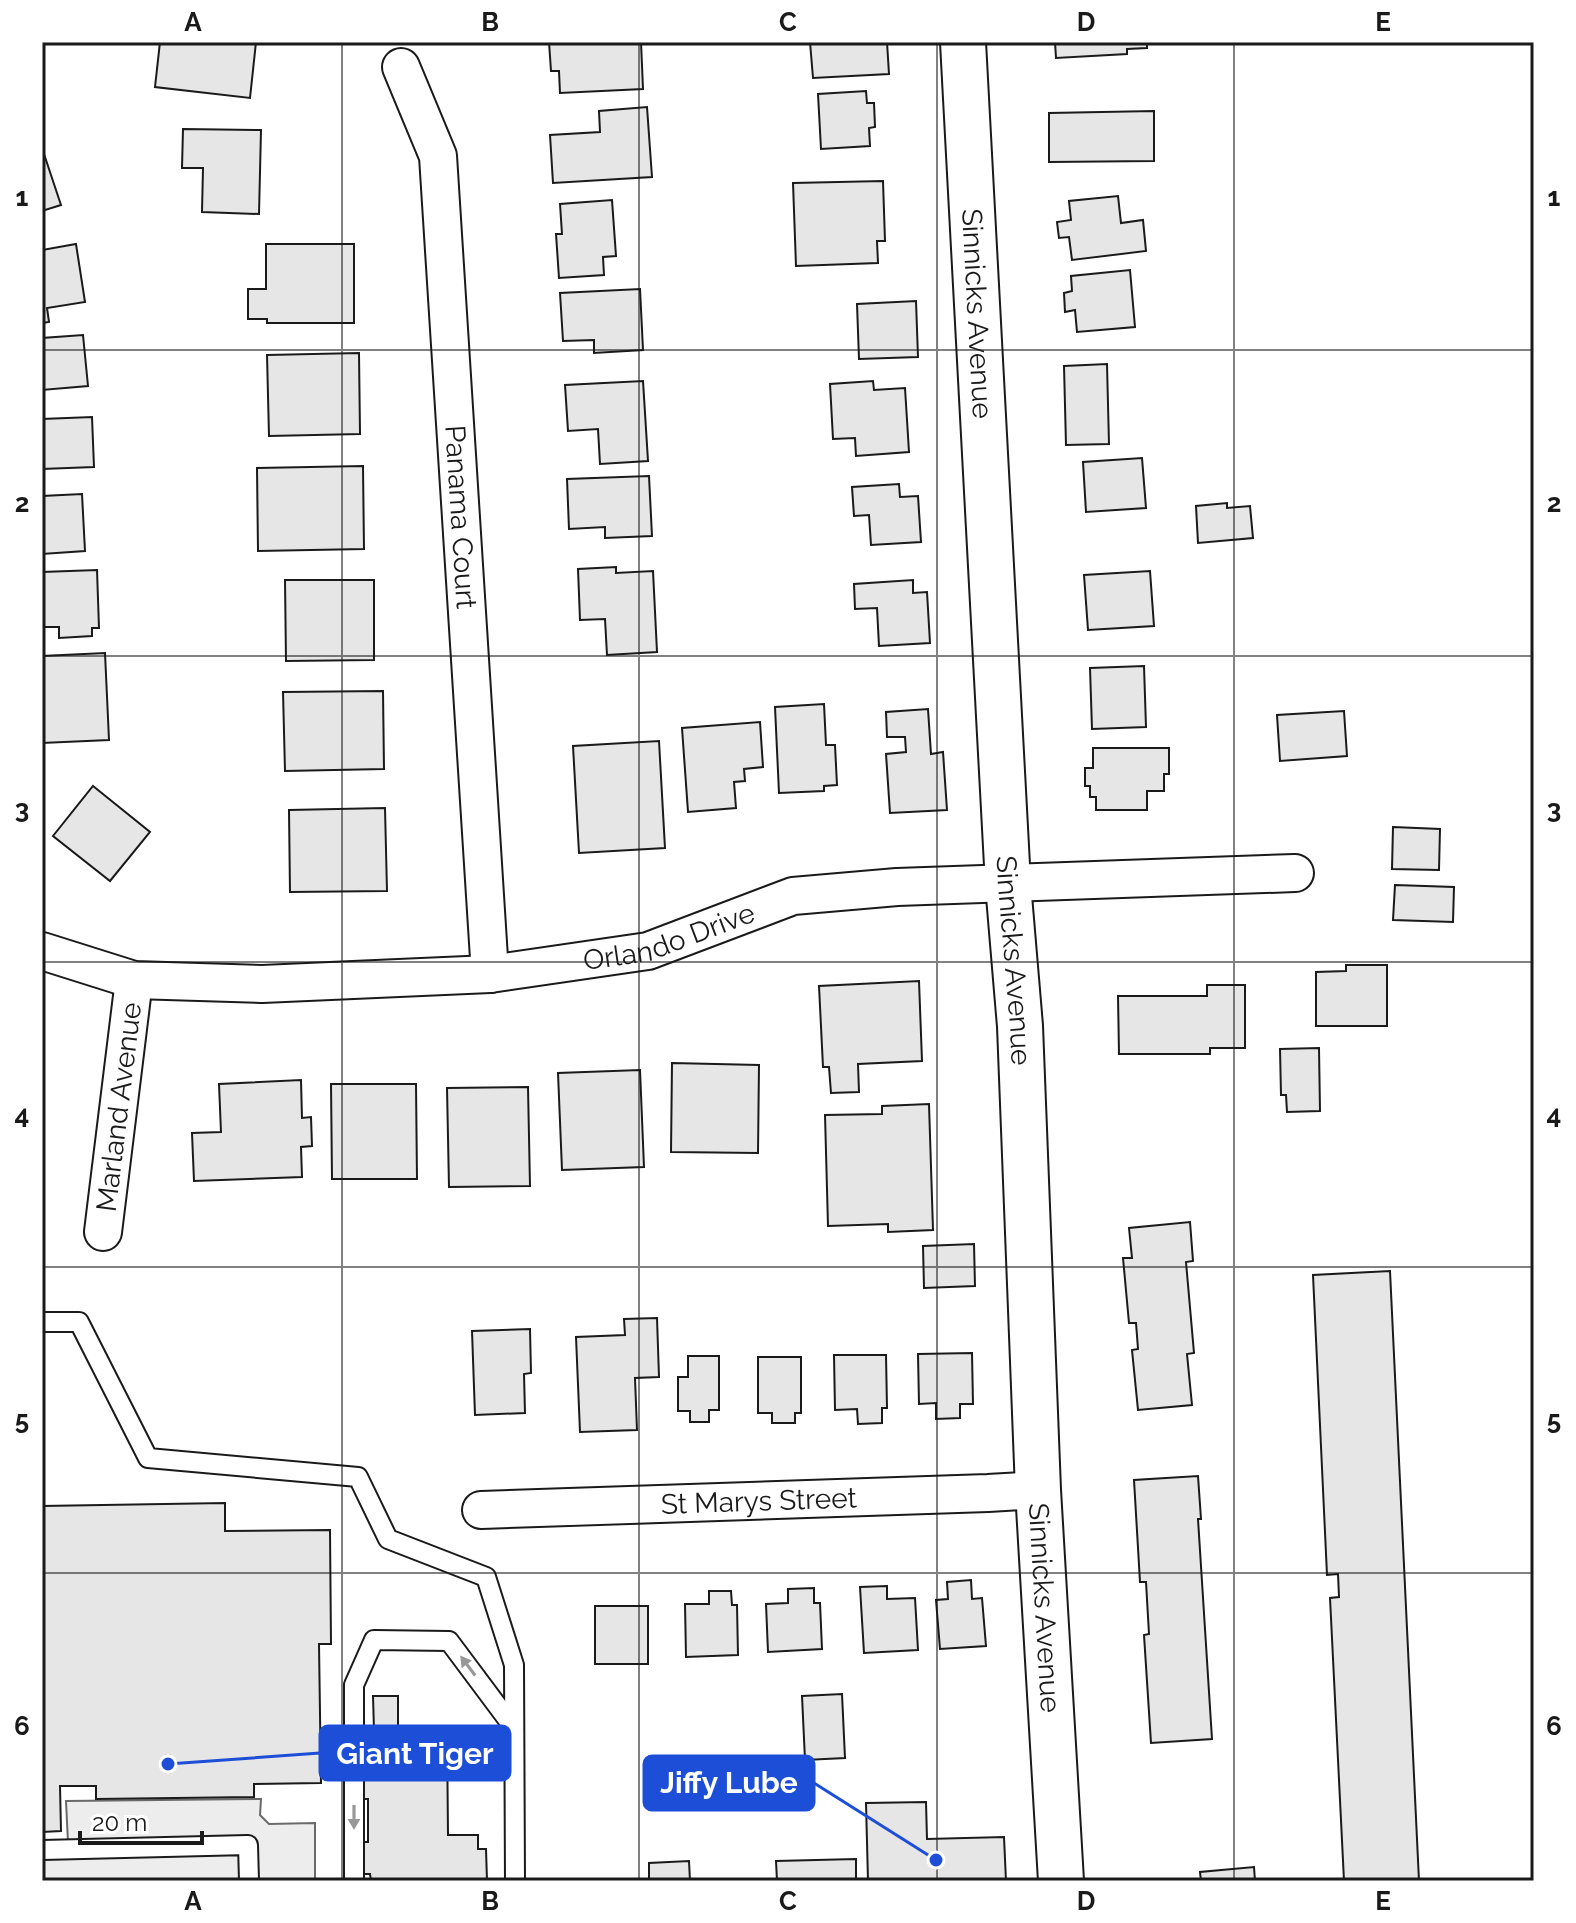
<svg xmlns="http://www.w3.org/2000/svg" width="1576" height="1923" viewBox="0 0 1576 1923" font-family="Raleway,sans-serif">
  <rect width="100%" height="100%" fill="#fff"/>
  <path fill="#ededed" stroke="#6a6a6a" stroke-width="2" d="M 261,1799 L 260,1815 L 269,1824 L 315,1823 L 315,1881 L 42,1881 L 42,1844 L 68,1843 L 66,1801 Z"/>
  <g fill="#e6e6e6" stroke="#1a1a1a" stroke-width="2">
    <path d="M 160,42 L 256,42 L 250,98 L 155,87 Z"/>
    <path d="M 549,42 L 641,42 L 643,89 L 560,93 L 559,71 L 551,71 Z"/>
    <path d="M 810,42 L 887,42 L 889,74 L 813,78 Z"/>
    <path d="M 1055,42 L 1147,42 L 1147,48 L 1127,49 L 1127,54 L 1056,58 Z"/>
    <path d="M 866,91 L 867,103 L 874,103 L 875,127 L 869,128 L 870,146 L 821,149 L 818,94 Z"/>
    <path d="M 647,107 L 652,177 L 553,183 L 550,135 L 600,132 L 599,111 Z"/>
    <path d="M 1154,111 L 1154,161 L 1049,162 L 1049,113 Z"/>
    <path d="M 183,129 L 261,130 L 259,214 L 202,212 L 203,168 L 182,168 Z"/>
    <path d="M 43,151 L 61,205 L 42,211 L 42,152 Z"/>
    <path d="M 883,181 L 885,241 L 877,241 L 878,263 L 796,266 L 793,183 Z"/>
    <path d="M 1118,196 L 1121,223 L 1143,220 L 1146,251 L 1072,260 L 1069,237 L 1059,238 L 1057,222 L 1071,220 L 1069,201 Z"/>
    <path d="M 612,200 L 616,256 L 603,257 L 604,275 L 559,278 L 556,234 L 562,234 L 560,204 Z"/>
    <path d="M 76,244 L 85,302 L 47,308 L 49,322 L 42,323 L 42,250 Z"/>
    <path d="M 266,244 L 354,244 L 354,323 L 267,323 L 267,319 L 248,319 L 248,289 L 266,289 Z"/>
    <path d="M 1130,270 L 1135,327 L 1077,332 L 1075,310 L 1065,312 L 1064,293 L 1072,291 L 1071,276 Z"/>
    <path d="M 640,289 L 643,350 L 594,353 L 594,340 L 563,341 L 560,293 Z"/>
    <path d="M 916,301 L 918,357 L 859,359 L 857,304 Z"/>
    <path d="M 83,335 L 88,386 L 42,390 L 42,338 Z"/>
    <path d="M 359,353 L 360,434 L 269,436 L 267,355 Z"/>
    <path d="M 1107,364 L 1109,444 L 1066,445 L 1064,366 Z"/>
    <path d="M 643,381 L 648,461 L 600,464 L 598,429 L 568,431 L 565,385 Z"/>
    <path d="M 873,381 L 874,390 L 905,388 L 909,452 L 856,456 L 855,438 L 833,439 L 830,384 Z"/>
    <path d="M 92,417 L 94,467 L 42,469 L 42,419 Z"/>
    <path d="M 1142,458 L 1146,508 L 1086,512 L 1083,462 Z"/>
    <path d="M 363,466 L 364,549 L 258,551 L 257,468 Z"/>
    <path d="M 649,476 L 652,536 L 605,538 L 605,527 L 569,529 L 567,479 Z"/>
    <path d="M 899,484 L 900,497 L 918,496 L 921,542 L 871,545 L 869,515 L 854,516 L 852,487 Z"/>
    <path d="M 82,494 L 85,551 L 42,554 L 42,496 Z"/>
    <path d="M 1227,503 L 1227,508 L 1250,506 L 1253,538 L 1198,543 L 1196,506 Z"/>
    <path d="M 616,567 L 616,573 L 653,571 L 657,652 L 607,655 L 605,619 L 580,620 L 578,569 Z"/>
    <path d="M 97,570 L 99,628 L 92,628 L 92,636 L 59,638 L 59,627 L 42,627 L 42,572 Z"/>
    <path d="M 1150,571 L 1154,626 L 1088,630 L 1084,575 Z"/>
    <path d="M 285,580 L 374,580 L 374,660 L 286,661 Z"/>
    <path d="M 913,580 L 913,593 L 927,592 L 930,643 L 879,646 L 877,608 L 855,609 L 854,584 Z"/>
    <path d="M 105,653 L 109,740 L 42,743 L 42,656 Z"/>
    <path d="M 1144,666 L 1146,727 L 1092,729 L 1090,668 Z"/>
    <path d="M 383,691 L 384,769 L 285,771 L 283,692 Z"/>
    <path d="M 824,704 L 826,745 L 835,745 L 837,785 L 824,786 L 824,791 L 779,793 L 775,707 Z"/>
    <path d="M 928,709 L 931,754 L 943,752 L 947,810 L 890,813 L 886,754 L 906,752 L 905,737 L 887,737 L 886,712 Z"/>
    <path d="M 1344,711 L 1347,756 L 1280,761 L 1277,715 Z"/>
    <path d="M 760,722 L 763,767 L 744,769 L 745,781 L 734,782 L 736,808 L 688,812 L 682,728 Z"/>
    <path d="M 659,741 L 665,848 L 579,853 L 573,746 Z"/>
    <path d="M 1093,748 L 1169,748 L 1169,774 L 1164,774 L 1164,791 L 1147,791 L 1147,810 L 1096,810 L 1096,797 L 1090,797 L 1090,786 L 1085,786 L 1085,768 L 1093,768 Z"/>
    <path d="M 93,786 L 150,832 L 110,881 L 53,836 Z"/>
    <path d="M 385,808 L 387,891 L 290,892 L 289,810 Z"/>
    <path d="M 1393,827 L 1440,829 L 1439,870 L 1392,869 Z"/>
    <path d="M 1395,885 L 1454,887 L 1453,922 L 1393,920 Z"/>
    <path d="M 1346,965 L 1387,965 L 1387,1026 L 1316,1026 L 1316,972 L 1346,971 Z"/>
    <path d="M 919,981 L 922,1061 L 858,1064 L 859,1092 L 831,1093 L 829,1067 L 823,1067 L 819,986 Z"/>
    <path d="M 1207,985 L 1245,985 L 1245,1048 L 1210,1048 L 1210,1054 L 1119,1054 L 1118,996 L 1207,996 Z"/>
    <path d="M 1319,1048 L 1320,1111 L 1287,1112 L 1286,1095 L 1281,1095 L 1280,1049 Z"/>
    <path d="M 672,1063 L 759,1065 L 758,1153 L 671,1152 Z"/>
    <path d="M 640,1070 L 644,1167 L 562,1170 L 558,1073 Z"/>
    <path d="M 301,1080 L 302,1118 L 311,1117 L 312,1146 L 301,1147 L 302,1177 L 194,1181 L 192,1133 L 221,1132 L 219,1084 Z"/>
    <path d="M 331,1084 L 416,1084 L 417,1179 L 332,1179 Z"/>
    <path d="M 528,1087 L 530,1186 L 449,1187 L 447,1088 Z"/>
    <path d="M 929,1104 L 933,1230 L 888,1232 L 888,1224 L 828,1226 L 825,1115 L 882,1114 L 882,1106 Z"/>
    <path d="M 1190,1222 L 1193,1261 L 1186,1262 L 1194,1353 L 1187,1354 L 1192,1405 L 1138,1410 L 1132,1350 L 1138,1349 L 1136,1323 L 1129,1323 L 1123,1258 L 1132,1258 L 1129,1228 Z"/>
    <path d="M 974,1244 L 975,1286 L 924,1288 L 923,1246 Z"/>
    <path d="M 1390,1271 L 1419,1881 L 1344,1881 L 1330,1598 L 1339,1597 L 1338,1574 L 1327,1575 L 1313,1275 Z"/>
    <path d="M 657,1318 L 659,1377 L 635,1378 L 637,1430 L 580,1432 L 576,1337 L 625,1335 L 624,1319 Z"/>
    <path d="M 530,1329 L 531,1373 L 524,1374 L 525,1413 L 475,1415 L 472,1331 Z"/>
    <path d="M 972,1353 L 973,1404 L 960,1404 L 960,1418 L 936,1419 L 936,1403 L 919,1404 L 918,1354 Z"/>
    <path d="M 834,1355 L 886,1355 L 887,1408 L 882,1408 L 882,1423 L 858,1424 L 857,1409 L 835,1410 Z"/>
    <path d="M 688,1356 L 719,1356 L 719,1410 L 709,1410 L 709,1422 L 690,1422 L 690,1411 L 678,1411 L 678,1377 L 688,1377 Z"/>
    <path d="M 758,1357 L 801,1357 L 801,1413 L 795,1413 L 795,1423 L 772,1423 L 772,1413 L 758,1413 Z"/>
    <path d="M 1198,1476 L 1201,1519 L 1198,1519 L 1212,1739 L 1151,1743 L 1144,1635 L 1149,1634 L 1146,1582 L 1140,1582 L 1134,1480 Z"/>
    <path d="M 225,1503 L 225,1531 L 330,1530 L 331,1644 L 319,1644 L 321,1783 L 254,1784 L 254,1797 L 96,1799 L 96,1786 L 60,1786 L 61,1831 L 42,1832 L 42,1506 Z"/>
    <path d="M 971,1580 L 972,1599 L 982,1598 L 986,1646 L 940,1649 L 936,1600 L 948,1599 L 947,1582 Z"/>
    <path d="M 887,1586 L 887,1599 L 915,1598 L 918,1650 L 864,1653 L 860,1587 Z"/>
    <path d="M 814,1588 L 814,1603 L 820,1603 L 822,1649 L 768,1652 L 766,1604 L 788,1603 L 788,1589 Z"/>
    <path d="M 709,1591 L 731,1591 L 732,1605 L 737,1605 L 738,1655 L 686,1657 L 685,1604 L 709,1604 Z"/>
    <rect x="595" y="1606" width="53" height="58"/>
    <path d="M 842,1694 L 845,1758 L 805,1760 L 802,1696 Z"/>
    <path d="M 373,1696 L 398,1696 L 398,1732 L 447,1732 L 448,1835 L 478,1835 L 478,1849 L 486,1849 L 487,1881 L 371,1881 L 370,1874 L 362,1874 L 362,1842 L 368,1842 L 368,1799 L 362,1799 L 362,1763 L 368,1763 L 368,1731 L 374,1731 Z"/>
    <path d="M 926,1802 L 927,1839 L 1004,1837 L 1006,1881 L 868,1881 L 866,1803 Z"/>
    <path d="M 856,1859 L 856,1881 L 777,1881 L 776,1861 Z"/>
    <path d="M 689,1861 L 690,1881 L 649,1881 L 649,1863 Z"/>
    <path d="M 1254,1867 L 1255,1881 L 1201,1881 L 1200,1872 Z"/>
  </g>
  <g fill="none" stroke-linecap="round" stroke-linejoin="round">
    <defs>
      <g id="lane">
        <path d="M 42,1322 L 79,1322 L 148,1458 L 358,1477 L 388,1539 L 486,1577 L 514,1665 L 515,1881"/>
        <path d="M 42,1850 L 248,1845 L 249,1881"/>
        <path d="M 354,1881 L 354,1685 L 374,1640 L 449,1641 L 514,1728"/>
      </g>
      <g id="street">
        <path id="s1" d="M 401,67 L 438,156 L 490,974"/>
        <path id="s2" d="M 42,951 L 134,980 L 262,984 L 490,974 L 648,951 L 793,896 L 897,887 L 1295,873"/>
        <path id="s3" d="M 103,1232 L 134,980"/>
        <path id="s4" d="M 481,1510 L 988,1493 L 1038,1490"/>
      </g>
      <g id="secondary">
        <path id="s5" d="M 963,42 L 1008,884 L 1020,1026 L 1038,1490 L 1061,1881"/>
      </g>
    </defs>
    <use href="#lane" stroke="#1a1a1a" stroke-width="22"/>
    <use href="#street" stroke="#1a1a1a" stroke-width="40"/>
    <use href="#secondary" stroke="#1a1a1a" stroke-width="48"/>
    <use href="#lane" stroke="#fff" stroke-width="18"/>
    <use href="#street" stroke="#fff" stroke-width="36"/>
    <use href="#secondary" stroke="#fff" stroke-width="44"/>
  </g>
  <defs><path id="oneway-solid" d="M-6-.8H1V-3.2L6.5 0L1 3.2V.8H-6Z" transform="scale(2)"/></defs>
  <g fill="#989898">
    <use href="#oneway-solid" transform="translate(468 1666) rotate(-127)"/>
    <use href="#oneway-solid" transform="translate(354 1817) rotate(90)"/>
  </g>
  <path fill="none" stroke="#1a1a1a" stroke-width="2" stroke-opacity="0.55" d="M 342,42 L 342,1881M 639,42 L 639,1881M 937,42 L 937,1881M 1234,42 L 1234,1881M 42,350 L 1534,350M 42,656 L 1534,656M 42,962 L 1534,962M 42,1267 L 1534,1267M 42,1573 L 1534,1573"/>
  <g text-anchor="middle" stroke-width="6" stroke-linejoin="round" paint-order="stroke">
    <g font-size="28" fill="#1a1a1a" stroke="#fff">
      <text dy="10" stroke="none"><textPath href="#s5" startOffset="272">Sinnicks Avenue</textPath></text>
      <text dy="10" stroke="none"><textPath href="#s1" startOffset="458">Panama Court</textPath></text>
      <text dy="10" stroke="none"><textPath href="#s2" startOffset="636">Orlando Drive</textPath></text>
      <text dy="10" stroke="none"><textPath href="#s5" startOffset="920">Sinnicks Avenue</textPath></text>
      <text dy="10" stroke="none"><textPath href="#s3" startOffset="126">Marland Avenue</textPath></text>
      <text dy="10" stroke="none"><textPath href="#s4" startOffset="278">St Marys Street</textPath></text>
      <text dy="10" stroke="none"><textPath href="#s5" startOffset="1568">Sinnicks Avenue</textPath></text>
    </g>
  </g>
  <path fill="none" stroke="#1d4ed8" stroke-width="3" d="M168 1764L320 1753M936 1860L814 1783"/>
  <g fill="#1d4ed8" stroke="#fff" stroke-width="3">
    <circle cx="168" cy="1764" r="8"/>
    <circle cx="936" cy="1860" r="8"/>
  </g>
  <g fill="#1d4ed8" stroke="#1d4ed8" stroke-width="3">
    <rect x="320" y="1726" width="190" height="54" rx="8"/>
    <rect x="644" y="1756" width="170" height="54" rx="8"/>
  </g>
  <g font-size="30" text-anchor="middle" font-weight="bold" fill="#fff">
    <text x="415" y="1764">Giant Tiger</text>
    <text x="729" y="1793">Jiffy Lube</text>
  </g>
  <rect width="1576" height="1923" fill="none" stroke="#ffffff" stroke-width="88"/>
  <path d="M80 1831v12h122v-12" fill="none" stroke="#1a1a1a" stroke-width="4"/>
  <text x="92" y="1831" font-size="24" fill="#1a1a1a" stroke="#ffffff" stroke-width="6" paint-order="stroke">20 m</text>
  <rect x="44" y="44" width="1488" height="1835" fill="none" stroke="#1a1a1a" stroke-width="3"/>
  <g font-size="26" text-anchor="middle" font-weight="bold" fill="#1a1a1a">
    <text x="193" y="31">A</text>
    <text x="490" y="31">B</text>
    <text x="788" y="31">C</text>
    <text x="1086" y="31">D</text>
    <text x="1383" y="31">E</text>
    <text x="22" y="206">1</text>
    <text x="1554" y="206">1</text>
    <text x="22" y="512">2</text>
    <text x="1554" y="512">2</text>
    <text x="22" y="818">3</text>
    <text x="1554" y="818">3</text>
    <text x="22" y="1124">4</text>
    <text x="1554" y="1124">4</text>
    <text x="22" y="1429">5</text>
    <text x="1554" y="1429">5</text>
    <text x="22" y="1735">6</text>
    <text x="1554" y="1735">6</text>
    <text x="193" y="1910">A</text>
    <text x="490" y="1910">B</text>
    <text x="788" y="1910">C</text>
    <text x="1086" y="1910">D</text>
    <text x="1383" y="1910">E</text>
  </g>
</svg>
